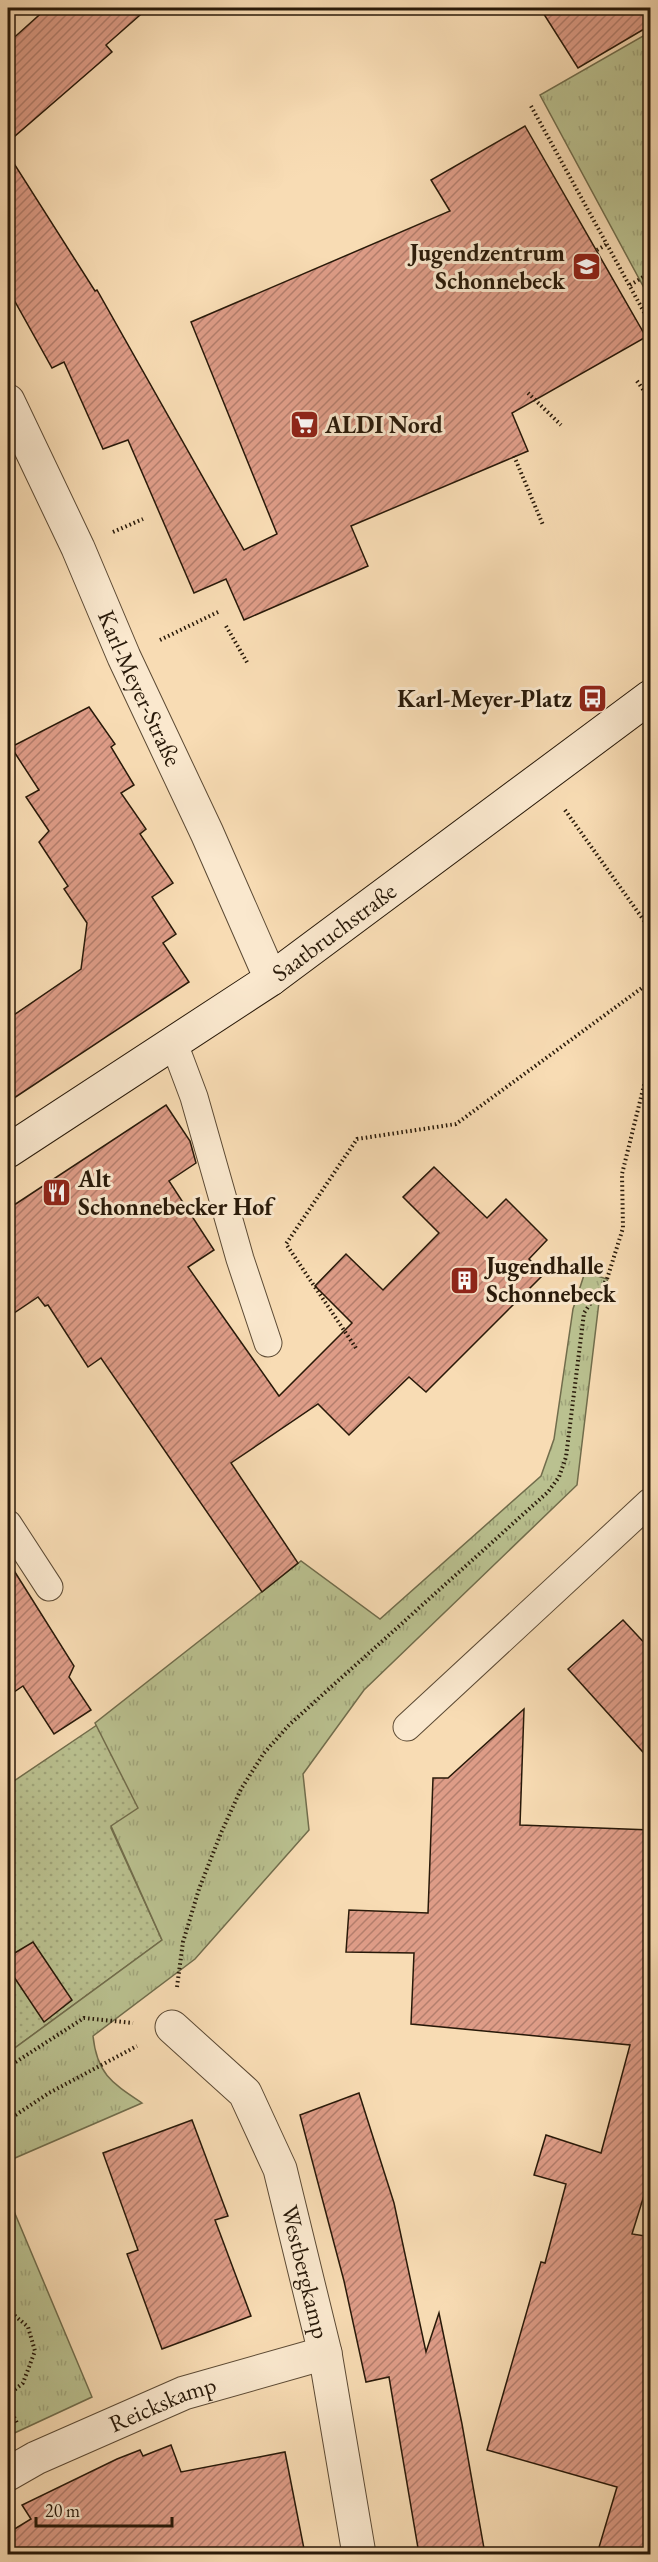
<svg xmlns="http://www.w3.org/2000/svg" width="658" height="2562" viewBox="0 0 658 2562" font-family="'EB Garamond',serif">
  <defs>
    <pattern id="grass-dots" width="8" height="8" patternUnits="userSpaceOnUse" patternTransform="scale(1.5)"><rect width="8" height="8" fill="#bac190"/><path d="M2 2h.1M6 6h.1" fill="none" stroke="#a0a57b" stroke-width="1.8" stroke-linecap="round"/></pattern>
    <pattern id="park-tufts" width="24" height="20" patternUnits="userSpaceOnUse" patternTransform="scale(1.5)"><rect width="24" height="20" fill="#bac190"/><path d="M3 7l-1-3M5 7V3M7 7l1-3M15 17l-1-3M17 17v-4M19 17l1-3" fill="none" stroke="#a0a57b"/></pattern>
    <pattern id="building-hatch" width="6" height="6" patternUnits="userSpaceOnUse" patternTransform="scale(1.5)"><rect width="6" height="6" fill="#de9c87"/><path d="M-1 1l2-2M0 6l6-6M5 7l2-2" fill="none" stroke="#b47e6d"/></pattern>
  </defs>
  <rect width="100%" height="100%" fill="#f8dcb4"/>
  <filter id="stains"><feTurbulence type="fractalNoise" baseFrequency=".00333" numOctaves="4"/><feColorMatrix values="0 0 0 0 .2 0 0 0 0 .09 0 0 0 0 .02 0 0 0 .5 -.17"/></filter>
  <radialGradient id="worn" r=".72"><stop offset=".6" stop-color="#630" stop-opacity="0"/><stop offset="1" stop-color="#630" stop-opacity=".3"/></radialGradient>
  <path fill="url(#grass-dots)" stroke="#716d4c" stroke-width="1.5" d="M 97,1725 L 142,1808 L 111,1828 L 162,1940 L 8,2053 L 8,1785 Z"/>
  <g fill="url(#park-tufts)" stroke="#716d4c" stroke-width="1.5">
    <path d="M 650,32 L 650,299 L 540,95 Z"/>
    <path d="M 585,1272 L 607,1279 L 609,1288 L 599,1302 L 577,1485 L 364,1690 L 303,1774 L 309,1830 L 195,1959 L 93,2036 C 97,2074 112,2083 142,2103 L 8,2161 L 8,2053 L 162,1940 L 111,1826 L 138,1808 L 95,1723 L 301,1561 L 380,1619 L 541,1476 L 554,1439 L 573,1309 Z"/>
    <path d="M 8,2197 L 92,2397 L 8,2436 Z"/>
  </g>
  <g fill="url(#building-hatch)" stroke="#281909" stroke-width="1.5">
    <path d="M 47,8 L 148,8 L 106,45 L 112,52 L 8,142 L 8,43 Z"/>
    <path d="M 540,8 L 651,8 L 651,25 L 578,68 Z"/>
    <path d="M 525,126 L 646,337 L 512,413 L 528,451 L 351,526 L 368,566 L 244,620 L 226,579 L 194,593 L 128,440 L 103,449 L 64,362 L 52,368 L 8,289 L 8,154 L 95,291 L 97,290 L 244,550 L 277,534 L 191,322 L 450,211 L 431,180 Z"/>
    <path d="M 89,707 L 115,744 L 111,747 L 134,785 L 121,793 L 146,829 L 140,834 L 173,883 L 152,897 L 176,934 L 163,943 L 189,982 L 8,1102 L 8,1019 L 81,969 L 87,923 L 64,889 L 68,886 L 39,842 L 49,831 L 26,797 L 39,790 L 11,747 Z"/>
    <path d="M 166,1105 L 190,1141 L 196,1163 L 169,1181 L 214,1250 L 188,1267 L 279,1396 L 352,1323 L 315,1286 L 346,1254 L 383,1290 L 439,1233 L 403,1197 L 434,1167 L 487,1218 L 506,1199 L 547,1240 L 529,1259 L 544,1274 L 426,1392 L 409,1377 L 349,1435 L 318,1404 L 231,1463 L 298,1563 L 262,1592 L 101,1358 L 88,1367 L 48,1305 L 45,1306 L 38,1297 L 8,1317 L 8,1209 Z"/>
    <path d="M 8,1561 L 74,1666 L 69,1677 L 91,1710 L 54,1734 L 23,1686 L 8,1696 Z"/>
    <path d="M 623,1620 L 651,1650 L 651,1761 L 568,1669 Z"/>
    <path d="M 524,1709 L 520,1825 L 651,1830 L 651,2173 L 632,2234 L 651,2237 L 651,2554 L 597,2554 L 617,2487 L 487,2450 L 541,2262 L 545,2263 L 566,2184 L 534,2175 L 546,2135 L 601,2153 L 630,2045 L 411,2024 L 414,1953 L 346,1952 L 349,1910 L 428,1913 L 433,1778 L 448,1778 Z"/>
    <path d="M 33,1942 L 72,2000 L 44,2022 L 8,1968 L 8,1957 Z"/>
    <path d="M 359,2093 L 394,2203 L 426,2352 L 439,2313 L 462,2424 L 485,2554 L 419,2554 L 389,2377 L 366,2382 L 344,2281 L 300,2115 Z"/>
    <path d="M 192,2120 L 228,2216 L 215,2220 L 251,2316 L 162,2349 L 127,2254 L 138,2250 L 103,2153 Z"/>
    <path d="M 171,2445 L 181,2472 L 285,2452 L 305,2554 L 8,2554 L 8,2533 L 31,2519 L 22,2505 L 117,2459 L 140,2450 L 143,2456 Z"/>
  </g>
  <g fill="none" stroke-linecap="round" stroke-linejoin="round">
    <defs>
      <g id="lane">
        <path d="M 173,1041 L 194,1097 L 240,1259 L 268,1343"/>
        <path d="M 8,1524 L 49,1587"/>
        <path d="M 407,1727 L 650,1502"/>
      </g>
      <g id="street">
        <path id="s1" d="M 8,401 L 78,548 L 124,657 L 207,833 L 271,979"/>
        <path id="s2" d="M 172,2027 L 245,2093 L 280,2169 L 325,2353 L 359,2554"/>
        <path id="s3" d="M 8,2474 L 36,2458 L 184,2393 L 325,2353"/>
      </g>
      <g id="secondary">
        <path id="s4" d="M 8,1151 L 271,979 L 650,697"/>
      </g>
    </defs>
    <use href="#lane" stroke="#5c4a34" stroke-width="29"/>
    <use href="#street" stroke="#5c4a34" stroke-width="35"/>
    <use href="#secondary" stroke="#281909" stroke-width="35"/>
    <g stroke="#281909" stroke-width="4" stroke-dasharray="1.5 3" stroke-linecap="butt">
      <path d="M 531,106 L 650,323"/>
      <path d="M 597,250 L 607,244"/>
      <path d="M 630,285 L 650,273"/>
      <path d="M 637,381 L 650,399"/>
      <path d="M 528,393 L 561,425"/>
      <path d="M 514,456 L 543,525"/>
      <path d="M 113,532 L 143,519"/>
      <path d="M 226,626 L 248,664"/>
      <path d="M 160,640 L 220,611"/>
      <path d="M 565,810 L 650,929"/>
      <path d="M 356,1348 L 286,1244 L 357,1139 L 456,1124 L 650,982"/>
      <path d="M 177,1987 L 183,1942 L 199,1889 L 221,1833 L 241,1789 L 264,1753 L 290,1724 L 548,1492 L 559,1477 L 566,1457 L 584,1313 L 607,1279 L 623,1228 L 622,1174 L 650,1061"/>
      <path d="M 8,2067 L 84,2018 L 133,2023"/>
      <path d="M 8,2120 L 49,2093 L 137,2046"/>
      <path d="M 8,2395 L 23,2383 L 35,2351 L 28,2327 L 13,2314"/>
      <path d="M 8,2405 L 17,2423"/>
    </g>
    <use href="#lane" stroke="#fae8ce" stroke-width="27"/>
    <use href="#street" stroke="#fae8ce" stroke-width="33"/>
    <use href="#secondary" stroke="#fae8ce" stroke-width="33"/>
  </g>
  <defs>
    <symbol id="school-square" viewBox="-11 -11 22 22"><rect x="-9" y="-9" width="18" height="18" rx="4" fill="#8f2418" stroke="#fae8ce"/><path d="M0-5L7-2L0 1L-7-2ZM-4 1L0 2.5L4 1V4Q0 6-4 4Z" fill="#fff"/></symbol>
    <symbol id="supermarket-square" viewBox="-11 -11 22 22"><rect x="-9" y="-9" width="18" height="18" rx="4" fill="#8f2418" stroke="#fae8ce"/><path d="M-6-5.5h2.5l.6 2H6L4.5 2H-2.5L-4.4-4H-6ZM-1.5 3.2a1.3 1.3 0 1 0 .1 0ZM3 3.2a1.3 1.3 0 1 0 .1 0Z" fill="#fff"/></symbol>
    <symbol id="bus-square" viewBox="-11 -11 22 22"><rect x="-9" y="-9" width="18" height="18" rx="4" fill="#8f2418" stroke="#fae8ce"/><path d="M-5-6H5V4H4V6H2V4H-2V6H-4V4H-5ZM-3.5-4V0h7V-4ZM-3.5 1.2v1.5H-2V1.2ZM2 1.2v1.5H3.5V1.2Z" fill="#fff"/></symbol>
    <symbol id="restaurant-square" viewBox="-11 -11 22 22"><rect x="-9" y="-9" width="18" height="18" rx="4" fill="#8f2418" stroke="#fae8ce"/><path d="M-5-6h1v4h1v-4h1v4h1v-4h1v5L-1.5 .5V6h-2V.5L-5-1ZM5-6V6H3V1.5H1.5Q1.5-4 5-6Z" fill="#fff"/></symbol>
    <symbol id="building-square" viewBox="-11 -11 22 22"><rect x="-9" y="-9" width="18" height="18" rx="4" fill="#8f2418" stroke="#fae8ce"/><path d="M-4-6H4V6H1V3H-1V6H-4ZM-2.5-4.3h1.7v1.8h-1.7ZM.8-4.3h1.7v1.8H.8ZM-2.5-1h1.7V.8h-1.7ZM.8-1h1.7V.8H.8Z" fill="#fff"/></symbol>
  </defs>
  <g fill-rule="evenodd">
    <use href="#school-square" x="570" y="250" width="33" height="33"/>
    <use href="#supermarket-square" x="288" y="408" width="33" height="33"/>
    <use href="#bus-square" x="576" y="682" width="33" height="33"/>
    <use href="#restaurant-square" x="40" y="1176" width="33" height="33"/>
    <use href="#building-square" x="448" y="1264" width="33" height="33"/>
  </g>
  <g text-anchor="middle" stroke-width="6" stroke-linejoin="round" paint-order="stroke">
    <g font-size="24" font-weight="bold" fill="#281909" stroke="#fae8ce" text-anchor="start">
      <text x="565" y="261" text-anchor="end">Jugendzentrum<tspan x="565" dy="28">Schonnebeck</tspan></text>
      <text x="325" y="433">ALDI Nord</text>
      <text x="572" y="707" text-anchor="end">Karl-Meyer-Platz</text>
      <text x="78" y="1187">Alt<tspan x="78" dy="28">Schonnebecker Hof</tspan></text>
      <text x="486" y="1274">Jugendhalle<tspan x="486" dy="28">Schonnebeck</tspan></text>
    </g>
    <g font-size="24" fill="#281909" stroke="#fae8ce">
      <text dy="8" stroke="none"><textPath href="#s1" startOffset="316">Karl-Meyer-Straße</textPath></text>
      <text dy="8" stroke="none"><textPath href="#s4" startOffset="393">Saatbruchstraße</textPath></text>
      <text dy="8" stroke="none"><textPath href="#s2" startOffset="288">Westbergkamp</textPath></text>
      <text dy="8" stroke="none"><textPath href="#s3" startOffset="170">Reickskamp</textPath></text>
    </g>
  </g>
  <rect width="658" height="2562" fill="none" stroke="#f8dcb4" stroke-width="30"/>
  <rect x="9" y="9" width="640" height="2544" fill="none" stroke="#281909" stroke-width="3"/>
  <rect x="15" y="15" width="628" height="2532" fill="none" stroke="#281909" stroke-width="1.5"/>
  <path d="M36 2517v9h136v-9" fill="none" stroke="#281909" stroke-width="3"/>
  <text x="45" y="2517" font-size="18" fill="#281909" stroke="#fae8ce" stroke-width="4.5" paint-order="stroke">20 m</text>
  <rect width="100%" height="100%" filter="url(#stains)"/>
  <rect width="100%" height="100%" fill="url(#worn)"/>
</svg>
